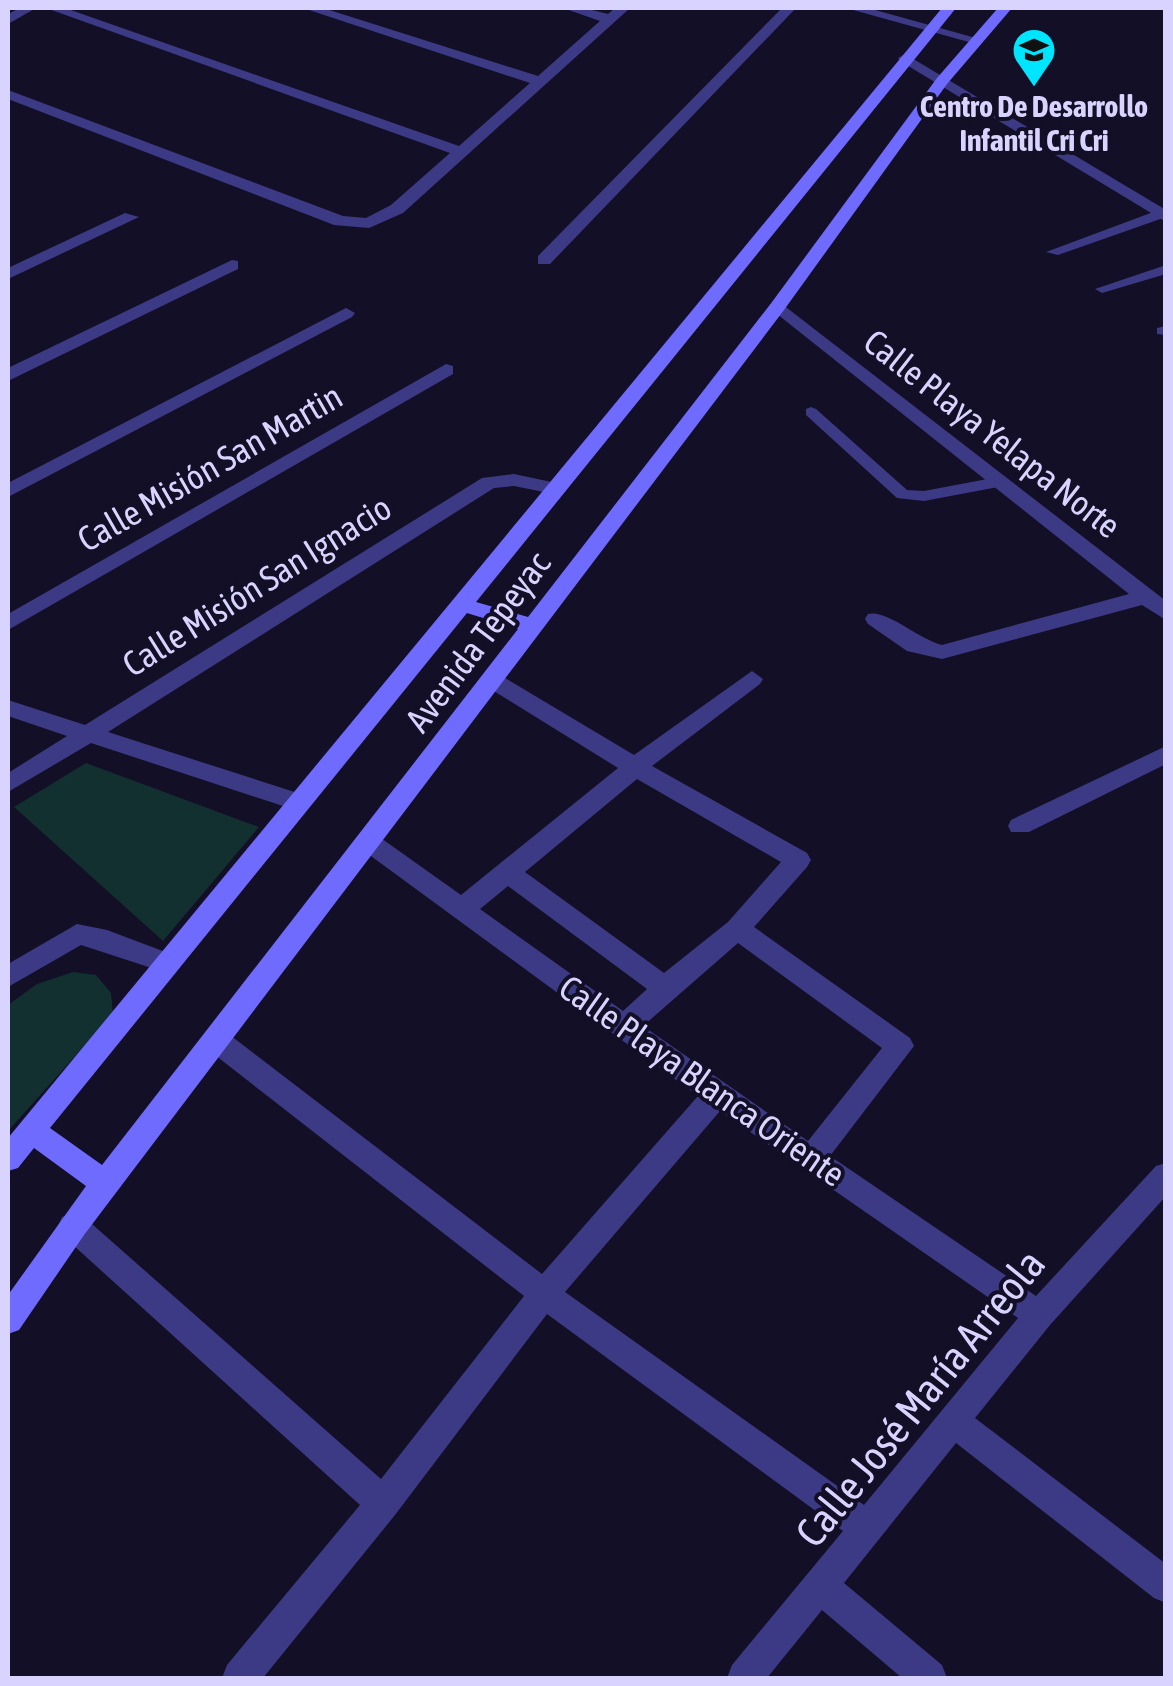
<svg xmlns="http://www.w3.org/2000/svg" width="1173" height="1686" viewBox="0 0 1173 1686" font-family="'Asap Condensed',sans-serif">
  <rect width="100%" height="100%" fill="#130f26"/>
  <g fill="#12302f">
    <path d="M 86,763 L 259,827 L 163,941 L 14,807 Z"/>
    <path d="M 73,972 L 96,975 L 111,993 L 113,1014 L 8,1131 L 8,1005 L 37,984 Z"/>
  </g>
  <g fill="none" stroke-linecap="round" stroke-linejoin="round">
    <g fill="#3d3a85" fill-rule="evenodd">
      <path d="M 1156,211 L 1166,211 L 1166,217 L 1058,255 L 1046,252 Z"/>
      <path d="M 1166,265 L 1166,274 L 1102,293 L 1095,289 Z"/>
      <path d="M 1166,326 L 1166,335 L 1157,334 L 1157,328 Z"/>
      <path d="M 811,407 L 816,409 L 907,490 L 924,491 L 998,477 L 1006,482 L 998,487 L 924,501 L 897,498 L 806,415 L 806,409 Z"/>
    </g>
    <g fill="#3d3a85" fill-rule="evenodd">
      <path d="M 20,8 L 36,8 L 8,24 L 8,14 Z"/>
      <path d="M 46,8 L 65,8 L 459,146 L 530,83 L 303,8 L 323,8 L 538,76 L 600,21 L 563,8 L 584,8 L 608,14 L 615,8 L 630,8 L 403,213 L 369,228 L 334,225 L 8,99 L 8,90 L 343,216 L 366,218 L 391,205 L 450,153 Z"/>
      <path d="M 782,8 L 796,8 L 550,264 L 538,264 L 538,256 Z"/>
      <path d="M 846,8 L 868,8 L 983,40 L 976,44 Z"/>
      <path d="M 905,54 L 1166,210 L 1166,222 L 900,61 L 898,58 Z"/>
      <path d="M 125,213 L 139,217 L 8,279 L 8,268 Z"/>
      <path d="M 232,260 L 238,261 L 238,269 L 8,381 L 8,368 Z"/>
      <path d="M 778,301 L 1166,601 L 1166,620 L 1142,605 L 942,659 L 907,651 L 868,624 L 865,619 L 868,614 C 887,609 918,639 942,645 L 1129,594 L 772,310 L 772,302 Z"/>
      <path d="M 346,308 L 355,313 L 352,317 L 8,497 L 8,483 Z"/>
      <path d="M 446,364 L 453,366 L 453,374 L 8,630 L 8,614 Z"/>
      <path d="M 514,474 L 561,484 L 564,488 L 554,494 L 514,486 L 494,488 L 108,732 L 307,796 L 310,802 L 307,808 L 289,808 L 91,743 L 8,792 L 8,773 L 67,736 L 8,716 L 8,700 L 85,725 L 482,478 Z"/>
      <path d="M 752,671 L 763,679 L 760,684 L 652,766 L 807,853 L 811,860 L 807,867 L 754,927 L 910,1038 L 914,1046 L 830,1156 L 1036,1296 L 1156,1166 L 1166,1163 L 1166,1196 L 1050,1325 L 975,1418 L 1166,1564 L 1166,1603 L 1154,1598 L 956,1443 L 844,1583 L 942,1665 L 947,1678 L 902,1678 L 822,1610 L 767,1678 L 727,1678 L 732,1665 L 843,1531 L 547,1314 L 395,1515 L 263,1678 L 222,1678 L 227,1665 L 360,1505 L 62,1235 L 58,1226 L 62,1217 L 73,1213 L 84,1217 L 381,1479 L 524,1296 L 206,1048 L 202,1040 L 206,1032 L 216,1029 L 226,1032 L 542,1274 L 698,1096 L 360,848 L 357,842 L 360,836 L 378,836 L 461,895 L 618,768 L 484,685 L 481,680 L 484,675 L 500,675 L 634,755 ZM 637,779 L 781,862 L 728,922 L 664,973 L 525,872 ZM 508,886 L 647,989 L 623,1011 L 480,909 ZM 738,943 L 882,1048 L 808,1141 L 643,1026 ZM 720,1111 L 1018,1318 L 864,1505 L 565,1292 Z"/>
      <path d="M 1166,746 L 1166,764 L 1029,832 L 1011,832 L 1008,826 L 1011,820 Z"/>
      <path d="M 77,924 L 107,930 L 176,956 L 180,963 L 176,970 L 167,973 L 81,945 L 8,987 L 8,964 Z"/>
    </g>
    <path fill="#6f6bff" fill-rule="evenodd" d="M 942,8 L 956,8 L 476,602 L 528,617 L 772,302 L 937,78 L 998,8 L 1012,8 L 947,84 L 784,310 L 84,1235 L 19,1330 L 8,1334 L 8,1295 L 86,1186 L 34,1148 L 18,1168 L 8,1171 L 8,1138 ZM 467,613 L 518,629 L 102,1165 L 50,1128 Z"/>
  </g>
  <defs>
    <symbol id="school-pin" viewBox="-11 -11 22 30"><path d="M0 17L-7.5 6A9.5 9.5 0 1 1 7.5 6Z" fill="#00e5ff" stroke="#130f26"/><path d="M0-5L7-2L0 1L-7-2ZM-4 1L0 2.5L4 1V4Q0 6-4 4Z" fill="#111"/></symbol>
  </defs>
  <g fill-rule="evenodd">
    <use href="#school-pin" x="1009" y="25" width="50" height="68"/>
  </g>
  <g text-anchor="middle" stroke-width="8" stroke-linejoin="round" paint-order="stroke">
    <g font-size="30" font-weight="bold" fill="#d9d4ff" stroke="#130f26">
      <text x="1034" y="117">Centro De Desarrollo<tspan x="1034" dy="34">Infantil Cri Cri</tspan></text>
    </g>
    <g font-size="35" fill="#d9d4ff" stroke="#130f26">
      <text transform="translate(992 434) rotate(38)" y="12">Calle Playa Yelapa Norte</text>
      <text transform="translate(210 468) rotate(-30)" y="12">Calle Misión San Martin</text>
      <text transform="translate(257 586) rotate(-32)" y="12">Calle Misión San Ignacio</text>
      <text transform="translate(478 642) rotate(-53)" y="12">Avenida Tepeyac</text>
      <text transform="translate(702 1081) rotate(35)" y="12">Calle Playa Blanca Oriente</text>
    </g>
    <g font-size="42" fill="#d9d4ff" stroke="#130f26">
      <text transform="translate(920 1398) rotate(-51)" y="15">Calle José María Arreola</text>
    </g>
  </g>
  <rect width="1173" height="1686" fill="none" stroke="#d9d4ff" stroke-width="20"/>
</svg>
